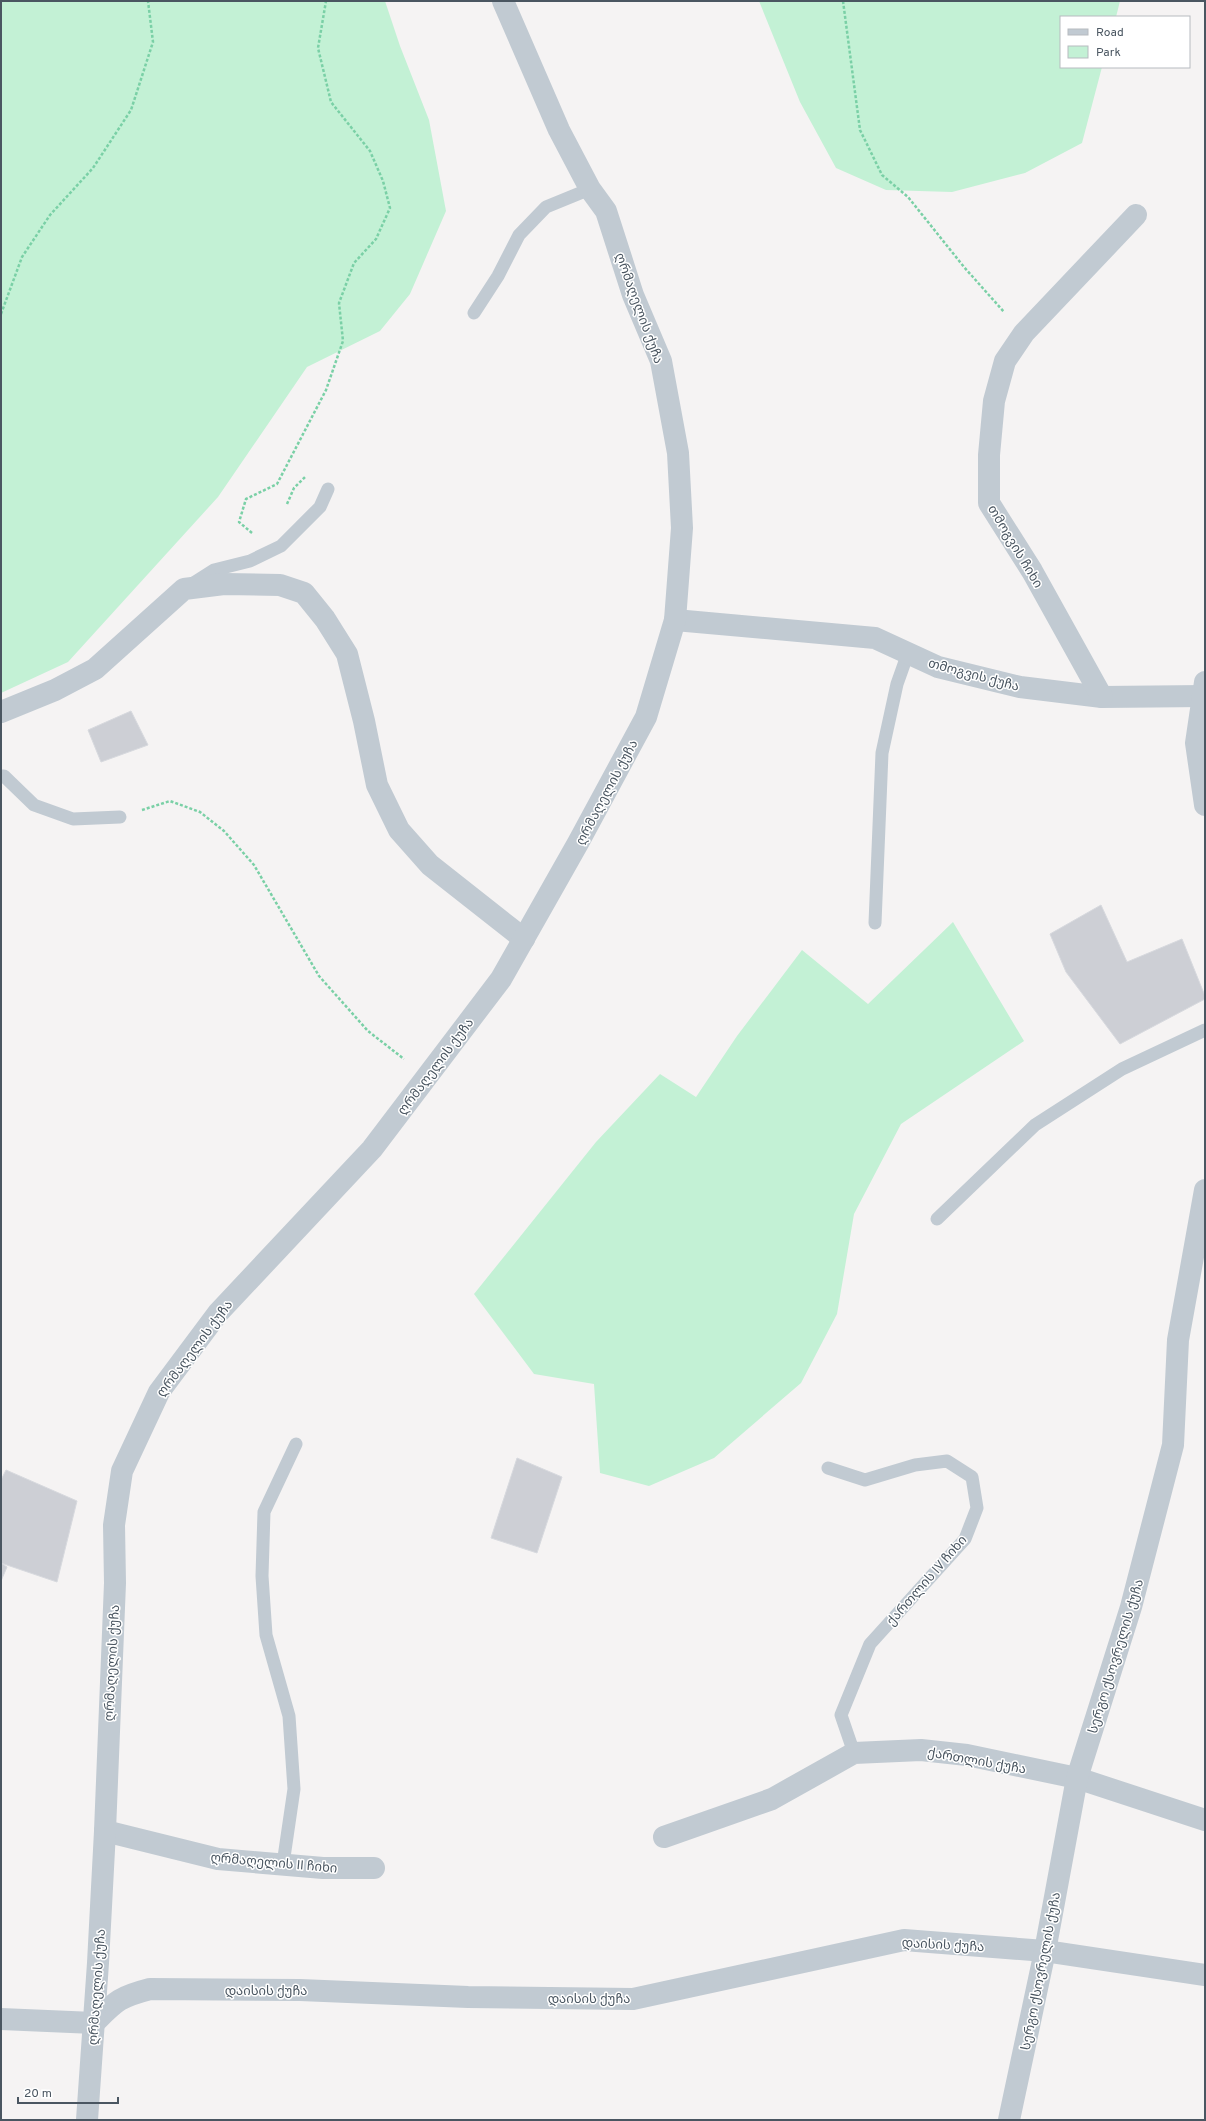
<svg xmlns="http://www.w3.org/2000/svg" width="1206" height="2121" viewBox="0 0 1206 2121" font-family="Overpass,'Noto Sans Georgian',sans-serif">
  <rect width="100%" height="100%" fill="#f5f3f3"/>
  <g fill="#c3f1d5">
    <path d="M 1,1 L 385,1 L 400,46 L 429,120 L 446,211 L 410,294 L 380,331 L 307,367 L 218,497 L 68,662 L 1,693 Z"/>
    <path d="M 759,1 L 1120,1 L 1116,17 L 1061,17 L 1061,67 L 1102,67 L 1082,143 L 1025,173 L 952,192 L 886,190 L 836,168 L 800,102 Z"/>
    <path d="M 953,922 L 1024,1041 L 901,1124 L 854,1214 L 837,1314 L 801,1383 L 714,1458 L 649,1486 L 600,1473 L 594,1384 L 534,1374 L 474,1294 L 596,1142 L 660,1074 L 696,1097 L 737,1036 L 802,950 L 868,1004 Z"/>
  </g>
  <g fill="#cdcfd5" stroke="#d7d9de">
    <path d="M 131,711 L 148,745 L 101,762 L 88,730 Z"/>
    <path d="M 1101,905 L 1127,962 L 1182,939 L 1205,996 L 1205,999 L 1120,1044 L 1066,972 L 1050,934 Z"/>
    <path d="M 517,1458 L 562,1477 L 537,1553 L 491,1538 Z"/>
    <path d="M 6,1470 L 77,1501 L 57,1582 L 1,1563 L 1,1480 Z"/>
    <path d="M 1,1563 L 7,1567 L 1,1581 Z"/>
  </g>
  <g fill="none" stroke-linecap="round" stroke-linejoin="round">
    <g stroke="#7ad0a6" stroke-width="2.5" stroke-dasharray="3 2" stroke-linecap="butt">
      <path d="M 843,1 L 860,130 L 882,175 L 908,197 L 964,267 L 1004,312"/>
      <path d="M 1,314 L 22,257 L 50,215 L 93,168 L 131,110 L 153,42 L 148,1"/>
      <path d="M 287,504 L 294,488 L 305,477"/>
      <path d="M 252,533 L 239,522 L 246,499 L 277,484 L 326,390 L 343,341 L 339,303 L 354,263 L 376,239 L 390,208 L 383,181 L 370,151 L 331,102 L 318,48 L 326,1"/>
      <path d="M 142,810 L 170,801 L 200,812 L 224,831 L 254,865 L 319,976 L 368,1031 L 404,1059"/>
    </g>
    <g stroke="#c1cad2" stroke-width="13">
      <path d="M 474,313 L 498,276 L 519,235 L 546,207 L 590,189"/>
      <path d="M 192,584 L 214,570 L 250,561 L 281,546 L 320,507 L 328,489"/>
      <path d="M 1,776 L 4,776 L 34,805 L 73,819 L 120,817"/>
      <path d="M 875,923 L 882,753 L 897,684 L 908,653"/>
      <path d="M 937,1219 L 1035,1125 L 1122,1069 L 1205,1030"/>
      <path d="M 828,1468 L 865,1480 L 915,1465 L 947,1461 L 972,1477 L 977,1508 L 965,1539 L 870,1644 L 841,1715 L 854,1753"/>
      <path d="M 283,1864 L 294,1789 L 289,1716 L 266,1635 L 262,1576 L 264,1512 L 296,1444"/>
    </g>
    <g stroke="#c1cad2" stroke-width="22">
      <path d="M 675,620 L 875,638 L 938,667 L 1020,687 L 1102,697 L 1205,696"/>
      <path d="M 1205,682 L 1196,743 L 1205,805"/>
      <path d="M 1102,697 L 1032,571 L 989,503 L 989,455 L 994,401 L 1005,361 L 1024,333 L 1136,215"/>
      <path d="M 1,712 L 55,690 L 95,669 L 184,589 L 224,584 L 280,585 L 304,593 L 325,619 L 347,654 L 364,721 L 377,785 L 399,830 L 430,865 L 524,939"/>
      <path d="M 105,1831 L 218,1859 L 323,1868 L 374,1868"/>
      <path d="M 664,1837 L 772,1799 L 854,1753 L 921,1750 L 967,1755 L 1077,1778 L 1205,1820"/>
      <path d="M 1,2019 L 94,2023 C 116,2001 119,1997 150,1989 L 300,1990 L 468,1997 L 633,1999 L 904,1940 L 1045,1951 L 1205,1975"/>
      <path d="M 87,2120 L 98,1963 L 105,1831 L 115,1583 L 114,1525 L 122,1471 L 159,1392 L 218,1313 L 372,1149 L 501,979 L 578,843 L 646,717 L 675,620 L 682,528 L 678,453 L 661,361 L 633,295 L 606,211 L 590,189 L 559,130 L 503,1"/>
      <path d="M 1009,2120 L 1045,1951 L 1077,1778 L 1131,1607 L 1173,1445 L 1178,1340 L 1205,1190"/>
    </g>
  </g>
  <g text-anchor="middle" stroke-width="3" stroke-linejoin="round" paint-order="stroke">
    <g font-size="13" fill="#4a5661" stroke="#fff">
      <text transform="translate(640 308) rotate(70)" y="5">ღრმაღელის ქუჩა</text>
      <text transform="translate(1016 546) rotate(59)" y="5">თმოგვის ჩიხი</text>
      <text transform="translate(974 674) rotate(15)" y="5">თმოგვის ქუჩა</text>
      <text transform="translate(606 792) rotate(-62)" y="5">ღრმაღელის ქუჩა</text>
      <text transform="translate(435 1066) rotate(-53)" y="5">ღრმაღელის ქუჩა</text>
      <text transform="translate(194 1348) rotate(-53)" y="5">ღრმაღელის ქუჩა</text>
      <text transform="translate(926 1580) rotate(-49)" y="5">ქართლის IV ჩიხი</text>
      <text transform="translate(1115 1656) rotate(-73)" y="5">სერგო ქსოვრელის ქუჩა</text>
      <text transform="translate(111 1663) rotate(-87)" y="5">ღრმაღელის ქუჩა</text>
      <text transform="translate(977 1760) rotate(10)" y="5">ქართლის ქუჩა</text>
      <text transform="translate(274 1862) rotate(5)" y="5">ღრმაღელის II ჩიხი</text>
      <text transform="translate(943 1944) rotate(3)" y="5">დაისის ქუჩა</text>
      <text transform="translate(1040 1971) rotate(-79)" y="5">სერგო ქსოვრელის ქუჩა</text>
      <text transform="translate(96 1987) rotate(-86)" y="5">ღრმაღელის ქუჩა</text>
      <text x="266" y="1995">დაისის ქუჩა</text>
      <text x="589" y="2003">დაისის ქუჩა</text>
    </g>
  </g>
  <rect width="1206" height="2121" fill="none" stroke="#4a5661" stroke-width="4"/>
  <rect x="1060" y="16" width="130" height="52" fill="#ffffff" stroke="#b7bbc0"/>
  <rect x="1068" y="29" width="20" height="6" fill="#c1cad2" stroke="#b7bbc0"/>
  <text x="1096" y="36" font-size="12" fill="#4a5661">Road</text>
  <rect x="1068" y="46" width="20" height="12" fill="#c3f1d5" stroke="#b7bbc0"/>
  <text x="1096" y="56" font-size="12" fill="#4a5661">Park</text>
  <path d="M18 2097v6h100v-6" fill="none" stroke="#4a5661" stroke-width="2"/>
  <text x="24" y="2097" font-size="12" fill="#4a5661" stroke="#ffffff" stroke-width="3" paint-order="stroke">20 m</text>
</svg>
